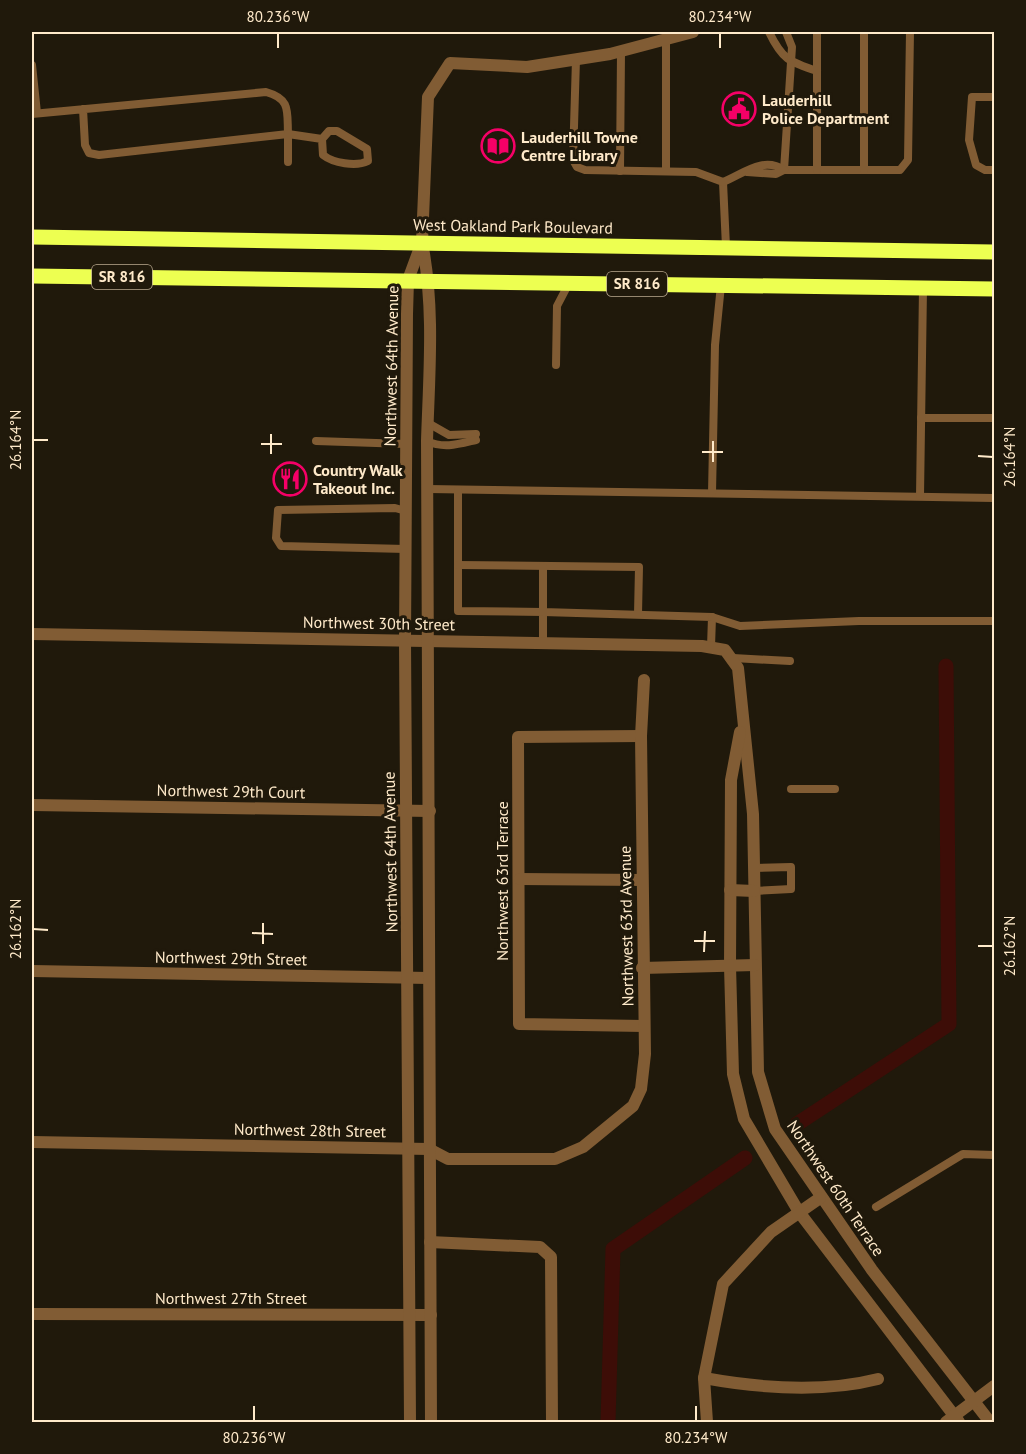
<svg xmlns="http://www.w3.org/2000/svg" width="1026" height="1454" viewBox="0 0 1026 1454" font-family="'PT Sans',sans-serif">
  <rect width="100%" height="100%" fill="#20190b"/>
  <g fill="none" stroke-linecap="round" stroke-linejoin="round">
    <g stroke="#3d0d07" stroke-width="15">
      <path d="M 797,1124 L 949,1024 L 946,666"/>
      <path d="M 608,1422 L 613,1249 L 745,1158"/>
    </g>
    <g stroke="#815c34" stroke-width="8">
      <path d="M 769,32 C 782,59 789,62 817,71"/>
      <path d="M 786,32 L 792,47 L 784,170 L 900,170 L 908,160 L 910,32"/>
      <path d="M 864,32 L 864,170"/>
      <path d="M 666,40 L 666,171"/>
      <path d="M 576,59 L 573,160 L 577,167 L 585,170 L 696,172 L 723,182 L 726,247"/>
      <path d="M 32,65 L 37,113"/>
      <path d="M 994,97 L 972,97 L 969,140 L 976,165 L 985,170 L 994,170"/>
      <path d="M 32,114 L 266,92 C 291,99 287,111 288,134 L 99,155 L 89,153 L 85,145 L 83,109"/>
      <path d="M 288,162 L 288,134 L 322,139 L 323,155 C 333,163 356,167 368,161 L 367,149 L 337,131 L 329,131 L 322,139"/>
      <path d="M 817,170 L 817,32"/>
      <path d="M 620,171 L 621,52"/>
      <path d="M 723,182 C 743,174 763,156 784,170 L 776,174 L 747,172"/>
      <path d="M 556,365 L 557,306 L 569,283"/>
      <path d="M 921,418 L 994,418"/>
      <path d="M 428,423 L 449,435 L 476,434"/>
      <path d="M 316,441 L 406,444"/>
      <path d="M 427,441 C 444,449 459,444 476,440"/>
      <path d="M 428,489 L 994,498"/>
      <path d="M 458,490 L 458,611 L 543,612 L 543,641"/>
      <path d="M 712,493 L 715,345 L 721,285"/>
      <path d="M 920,496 L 923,288"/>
      <path d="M 406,549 L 281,546 L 276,538 L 278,510 L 395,508 L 406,511"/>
      <path d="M 458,565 L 639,567 L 638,614"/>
      <path d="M 543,566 L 543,612 L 712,617 L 711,647"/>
      <path d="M 712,617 L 740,626 L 859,621 L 994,621"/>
      <path d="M 733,658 L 790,661"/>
      <path d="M 791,789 L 835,789"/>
      <path d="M 753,868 L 791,867 L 791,889 L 754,891"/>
      <path d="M 876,1207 L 963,1154 L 994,1155"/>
    </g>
    <g stroke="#815c34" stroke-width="12">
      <path d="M 422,242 L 428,97 L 450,63 L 527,67 L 610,54 L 693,32"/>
      <path d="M 32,634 L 702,646 L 725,650 L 738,668 L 753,814 L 758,1072 L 775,1129 L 872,1270 L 990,1422"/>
      <path d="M 740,732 L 731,780 L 730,966 L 733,1074 L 744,1119 L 799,1212 L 959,1422"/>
      <path d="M 641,736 L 518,737 L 519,1024 L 644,1026"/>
      <path d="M 32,805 L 430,811"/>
      <path d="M 520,879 L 642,880"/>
      <path d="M 730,890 L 754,891"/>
      <path d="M 642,968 L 755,965"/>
      <path d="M 32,971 L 429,978"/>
      <path d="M 32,1142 L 429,1149 L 448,1159 L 555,1159 L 583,1147 L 633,1106 L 641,1089 L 645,1054 L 641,736 L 644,680"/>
      <path d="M 430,1242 L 540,1247 L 551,1257 L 552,1422"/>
      <path d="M 32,1314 L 431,1315"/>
      <path d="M 704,1378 C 759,1388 823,1393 878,1379"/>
      <path d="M 707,1422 L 704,1378 L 723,1284 L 771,1232 L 820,1198"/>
      <path d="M 946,1422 L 994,1386"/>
    </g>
    <g stroke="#815c34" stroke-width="12">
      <path d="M 422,243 C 435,308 429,375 427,441 L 431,1422"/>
      <path d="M 410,1422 L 405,640 L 407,314 L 408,280 L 422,242"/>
    </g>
    <g stroke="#edff51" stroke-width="15">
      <path d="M 32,237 L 994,252"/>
      <path d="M 32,276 L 994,289"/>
    </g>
  </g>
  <path fill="none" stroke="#ffeaca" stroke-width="2" d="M 278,48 L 278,33M 720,48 L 720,33M 33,440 L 48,440M 261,444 L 282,444M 702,452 L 723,452M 271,454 L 271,434M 978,456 L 993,457M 713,462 L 713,441M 33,929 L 48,930M 252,933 L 273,934M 694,941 L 715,941M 263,944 L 263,923M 978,946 L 993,946M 704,952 L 705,931M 254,1421 L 254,1406M 696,1421 L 696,1406"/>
  <defs>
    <symbol id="civic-ring" viewBox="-11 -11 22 22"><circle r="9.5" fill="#20190b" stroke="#f50067" stroke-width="1.5"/><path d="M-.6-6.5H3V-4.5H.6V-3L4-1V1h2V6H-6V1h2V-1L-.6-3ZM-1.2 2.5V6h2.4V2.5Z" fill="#f50067"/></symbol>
    <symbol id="library-ring" viewBox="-11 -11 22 22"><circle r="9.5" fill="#20190b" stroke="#f50067" stroke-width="1.5"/><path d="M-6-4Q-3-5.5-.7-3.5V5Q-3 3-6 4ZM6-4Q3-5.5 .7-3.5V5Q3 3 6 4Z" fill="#f50067"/></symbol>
    <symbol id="restaurant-ring" viewBox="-11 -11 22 22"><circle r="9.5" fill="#20190b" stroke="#f50067" stroke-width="1.5"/><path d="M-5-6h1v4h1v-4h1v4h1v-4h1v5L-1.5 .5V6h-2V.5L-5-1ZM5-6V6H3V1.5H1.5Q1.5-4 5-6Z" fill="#f50067"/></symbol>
  </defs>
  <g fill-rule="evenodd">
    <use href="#civic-ring" x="720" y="90" width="38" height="38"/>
    <use href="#library-ring" x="479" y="127" width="38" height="38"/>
    <use href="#restaurant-ring" x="271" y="460" width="38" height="38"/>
  </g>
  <g text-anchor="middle" stroke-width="6" stroke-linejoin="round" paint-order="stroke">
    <g fill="#20190b" stroke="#bcab91" stroke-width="1.5">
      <rect x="92" y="265" width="60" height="24" rx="4.5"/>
      <rect x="607" y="272" width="60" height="24" rx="4.5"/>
    </g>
    <g font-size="15" font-weight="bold" fill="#ffeaca">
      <text x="122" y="282">SR 816</text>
      <text x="637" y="289">SR 816</text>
    </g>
    <g font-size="16" font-weight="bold" fill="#ffeaca" stroke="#20190b" text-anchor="start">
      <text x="762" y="106">Lauderhill<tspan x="762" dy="18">Police Department</tspan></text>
      <text x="521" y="143">Lauderhill Towne<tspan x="521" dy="18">Centre Library</tspan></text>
      <text x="313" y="476">Country Walk<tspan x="313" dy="18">Takeout Inc.</tspan></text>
    </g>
    <g font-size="16" fill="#ffeaca" stroke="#20190b">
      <text transform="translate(513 226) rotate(1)" y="6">West Oakland Park Boulevard</text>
      <text transform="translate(391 366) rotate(-89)" y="6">Northwest 64th Avenue</text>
      <text transform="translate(379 623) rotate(1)" y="6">Northwest 30th Street</text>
      <text transform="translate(231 791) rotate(1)" y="6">Northwest 29th Court</text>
      <text transform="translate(390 852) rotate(-91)" y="6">Northwest 64th Avenue</text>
      <text transform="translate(502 881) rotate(-90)" y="6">Northwest 63rd Terrace</text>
      <text transform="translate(626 926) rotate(-91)" y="6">Northwest 63rd Avenue</text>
      <text transform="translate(231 958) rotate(1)" y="6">Northwest 29th Street</text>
      <text transform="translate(310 1130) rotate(1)" y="6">Northwest 28th Street</text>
      <text transform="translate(836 1188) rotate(56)" y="6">Northwest 60th Terrace</text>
      <text x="231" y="1304">Northwest 27th Street</text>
    </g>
  </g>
  <rect width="1026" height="1454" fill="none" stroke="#20190b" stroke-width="66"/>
  <rect x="33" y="33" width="960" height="1388" fill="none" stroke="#ffeaca" stroke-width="2"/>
  <g font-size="15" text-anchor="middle" fill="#ffeaca">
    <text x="278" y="22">80.236°W</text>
    <text x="720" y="22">80.234°W</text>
    <text transform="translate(16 440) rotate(-90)" y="5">26.164°N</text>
    <text transform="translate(1010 457) rotate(-90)" y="5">26.164°N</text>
    <text transform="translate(16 929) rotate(-90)" y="5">26.162°N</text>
    <text transform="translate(1010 946) rotate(-90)" y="5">26.162°N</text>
    <text x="254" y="1443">80.236°W</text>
    <text x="696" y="1443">80.234°W</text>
  </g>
</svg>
